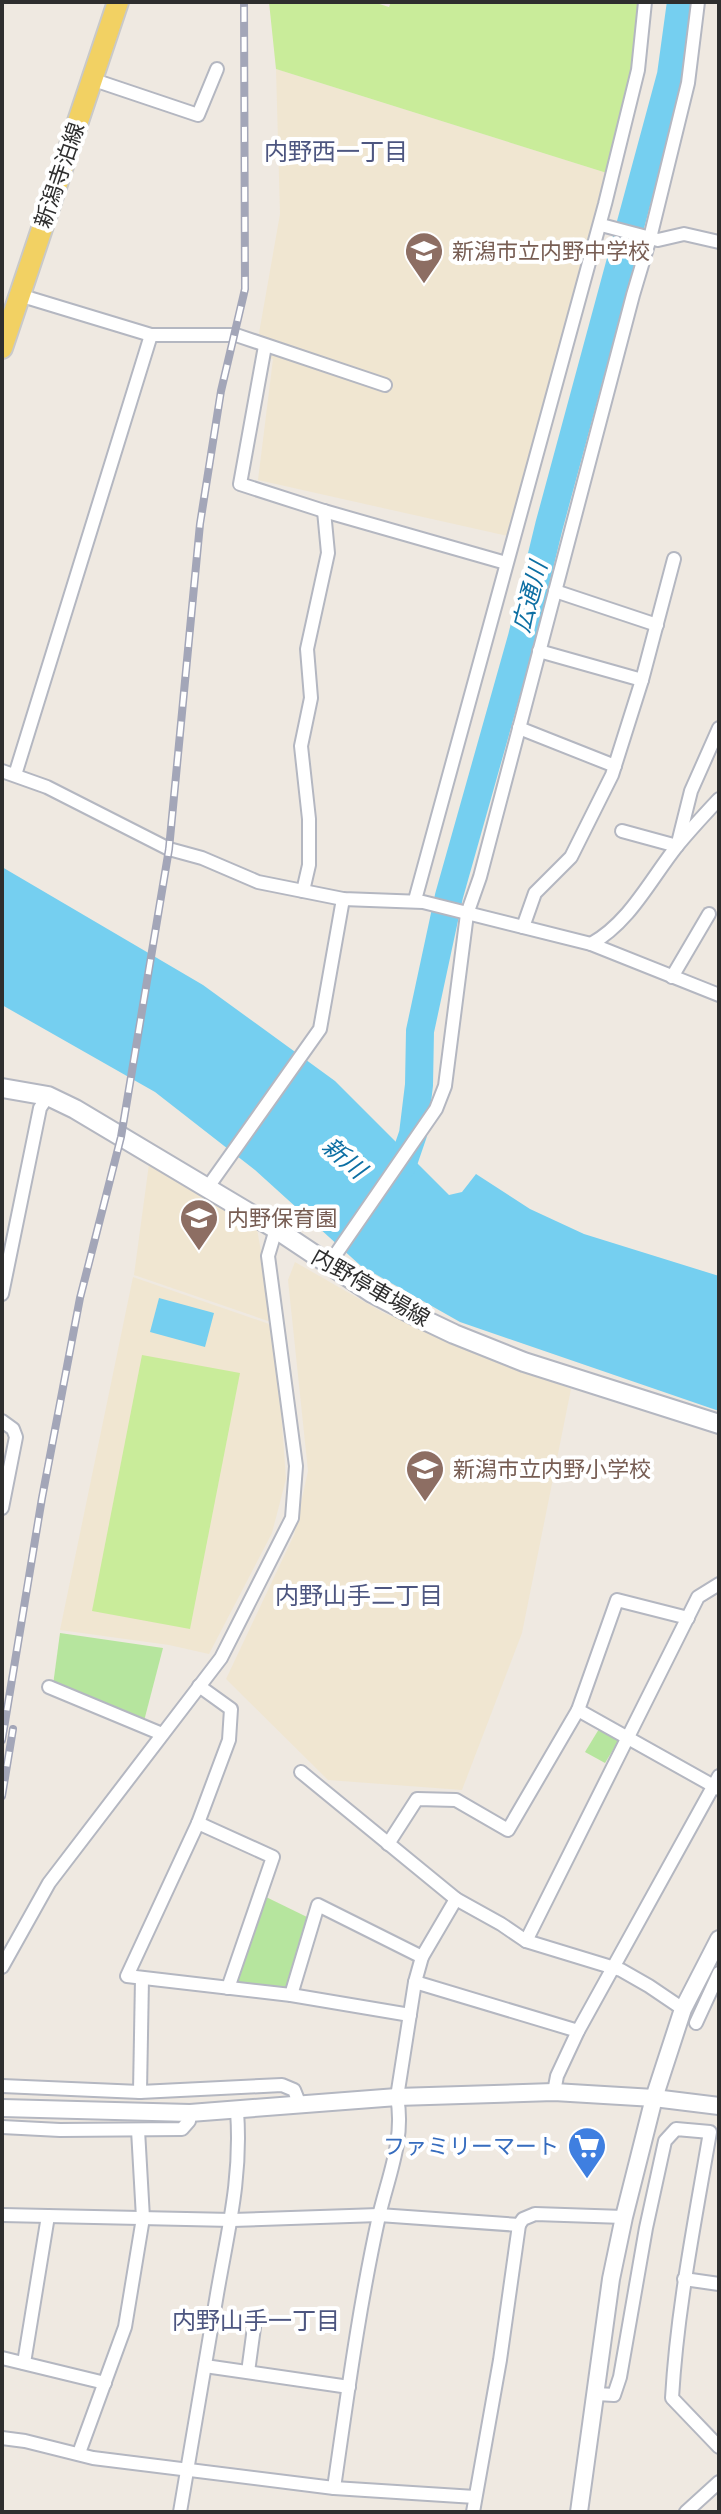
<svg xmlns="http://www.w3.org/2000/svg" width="721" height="2514" viewBox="0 0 721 2514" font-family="'Titillium Web','Noto Sans JP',sans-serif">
  <rect width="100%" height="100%" fill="#efe9e1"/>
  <g fill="#f0e6d1">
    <path d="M 276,69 L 610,174 L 512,537 L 258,480 L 273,359 L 255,356 L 280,214 Z"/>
    <path d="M 149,1164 L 257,1229 L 274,1323 L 134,1275 Z"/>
    <path d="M 295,1262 L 384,1313 L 571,1389 L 522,1633 L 462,1790 L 328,1780 L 226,1679 L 294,1535 L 308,1471 L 288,1280 Z"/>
    <path d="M 133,1277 L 275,1326 L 286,1479 L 272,1533 L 209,1654 L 169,1645 L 60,1630 Z"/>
  </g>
  <g fill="#b6e59e">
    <path d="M 60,1633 L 163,1648 L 144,1721 L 53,1685 Z"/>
    <path d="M 599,1729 L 619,1740 L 605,1763 L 585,1752 Z"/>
    <path d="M 264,1896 L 307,1917 L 286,1989 L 236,1983 Z"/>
  </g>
  <g fill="#c9ec9a">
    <path d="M 269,2 L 373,2 L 389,7 L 391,2 L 644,2 L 610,174 L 276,69 Z"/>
    <path d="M 142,1355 L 240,1373 L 190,1629 L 92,1611 Z"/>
  </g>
  <g fill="#75cff0">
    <path d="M 2,867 L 203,985 L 335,1081 L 449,1195 L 462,1192 L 476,1174 L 530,1209 L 584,1234 L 719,1276 L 719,1411 L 460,1322 L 361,1266 L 255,1170 L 155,1092 L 2,1005 Z"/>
    <path d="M 159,1298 L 214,1313 L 205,1347 L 150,1332 Z"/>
  </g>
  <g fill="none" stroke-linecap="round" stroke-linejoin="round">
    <path stroke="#75cff0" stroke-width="28" d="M 402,1166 L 413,1134 L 419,1085 L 420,1031 L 449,896 L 522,637 L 549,526 L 671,75 L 681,2"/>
    <defs>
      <g id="minor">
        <path d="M 91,79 L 198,115 L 217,69"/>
        <path d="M 605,226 L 658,240 L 684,234 L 719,242"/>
        <path d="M 19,295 L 151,335 L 236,335 L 385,385"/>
        <path d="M 265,346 L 240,484 L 324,511 L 506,563"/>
        <path d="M 555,591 L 657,625"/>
        <path d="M 539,651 L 642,680"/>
        <path d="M 519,728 L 615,766"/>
        <path d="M 2,771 L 47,787 L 169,849 L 202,858 L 258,882 L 343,899 L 423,902 L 591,944 L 719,995"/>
        <path d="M 15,775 L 151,335"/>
        <path d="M 622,831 L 677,846"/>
        <path d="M 678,843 L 691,791 L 719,728"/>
        <path d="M 303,891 L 309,865 L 309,819 L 301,746 L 311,698 L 307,649 L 328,553 L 324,511"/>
        <path d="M 415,900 L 605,204 L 638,70 L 645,2"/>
        <path d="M 523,927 L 535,893 L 571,857 L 612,775 L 642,680 L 674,559"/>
        <path d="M 591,944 C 630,922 650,880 677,846 C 690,830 705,814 719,799"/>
        <path d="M 672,977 L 709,914"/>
        <path d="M 208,1187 L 320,1029 L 343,899"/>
        <path d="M 329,1264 L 436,1109 L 445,1086 L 467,914 L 480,877 L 633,295 L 650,238 L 688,83 L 698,2"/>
        <path d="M 2,1294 L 40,1108 L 48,1096"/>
        <path d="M 2,1421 L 13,1429 L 16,1437 L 2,1508"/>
        <path d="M 688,1618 L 617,1600 L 578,1710 L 719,1789"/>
        <path d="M 199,1686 L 231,1709 L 229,1740 L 198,1823 L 127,1976 L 291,1995 L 410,2015"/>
        <path d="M 49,1687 L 162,1734"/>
        <path d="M 301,1772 L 456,1899 L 501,1924 L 526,1941 L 621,1970 L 649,1986 L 683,2009"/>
        <path d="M 198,1823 L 273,1857 L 228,1988"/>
        <path d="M 388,1844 L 417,1799 L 456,1800 L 508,1830 L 578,1710"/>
        <path d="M 526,1941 C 583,1826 641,1712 698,1597 L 719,1584"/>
        <path d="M 2,1967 L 49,1883 L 221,1658 L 292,1518 L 296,1466 L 268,1256 L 276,1229"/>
        <path d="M 415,1982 L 578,2031"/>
        <path d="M 291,1995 L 318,1905 L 422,1957"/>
        <path d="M 696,2023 L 719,1973"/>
        <path d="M 2,2086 L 140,2092 L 282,2085 L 294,2090 L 300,2105"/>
        <path d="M 140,2092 L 142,1978"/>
        <path d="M 554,2092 L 557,2076 L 578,2031 L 719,1776"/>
        <path d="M 2,2127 L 60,2130 L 182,2129 L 189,2121 L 190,2113"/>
        <path d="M 2,2215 L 232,2220 L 379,2215 L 519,2225"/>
        <path d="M 684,2279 L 719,2284"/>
        <path d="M 2,2358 L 105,2383"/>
        <path d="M 24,2363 L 48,2216"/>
        <path d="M 205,2366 L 349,2387"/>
        <path d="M 248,2372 L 255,2320"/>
        <path d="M 597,2394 L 614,2395 L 620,2377 L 646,2228 L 665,2141 L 676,2129 L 710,2132 C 695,2221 677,2309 672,2398 L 719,2447"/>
        <path d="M 2,2438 L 25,2441 L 93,2458 L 334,2488 L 475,2497"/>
        <path d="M 79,2453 L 125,2327 L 143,2218 L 138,2130"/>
        <path d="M 334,2488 C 347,2398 359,2306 379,2216 C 388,2177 405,2139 397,2097 L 415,1982 L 422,1957 L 456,1899"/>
        <path d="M 180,2512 C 193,2439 205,2366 217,2294 C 228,2230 242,2177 237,2111"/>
        <path d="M 473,2512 L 500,2360 L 519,2225 L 523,2219 L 535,2214 L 624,2217"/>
        <path d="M 686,2512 L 719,2482"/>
      </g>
      <g id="tertiary">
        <path d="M 2,2108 L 190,2113 L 397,2097 L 554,2092 L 654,2098 L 719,2106"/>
        <path d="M 579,2512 L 611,2279 L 624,2217 L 654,2098 L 683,2009 L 719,1939"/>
      </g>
      <path id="secondary" d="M 2,1088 L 48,1096 L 75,1109 L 276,1229 L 372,1293 L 412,1314 L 454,1334 L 524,1362 L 719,1424"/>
      <path id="primary" d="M 2,348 L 118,2"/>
    </defs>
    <use href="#minor" stroke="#b4b7c1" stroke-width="16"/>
    <use href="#tertiary" stroke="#b4b7c1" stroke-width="20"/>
    <use href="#secondary" stroke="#b4b7c1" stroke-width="22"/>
    <use href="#primary" stroke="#c9c9c9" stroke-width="24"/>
    <use href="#minor" stroke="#fff" stroke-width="12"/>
    <use href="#tertiary" stroke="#fff" stroke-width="16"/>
    <use href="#secondary" stroke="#fff" stroke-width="18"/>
    <use href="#primary" stroke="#f2d163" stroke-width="20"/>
    <defs>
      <g id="rail">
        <path d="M 2,1740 L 42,1498 L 80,1298 L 121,1137 L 169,849 L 200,524 L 221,391 L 245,289 L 244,2"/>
        <path d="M 2,1796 L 13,1729"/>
      </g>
    </defs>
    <use href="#rail" stroke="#a3a6b8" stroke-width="8"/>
    <use href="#rail" stroke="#fff" stroke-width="5" stroke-dasharray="15" stroke-linecap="butt"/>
  </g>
  <defs>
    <symbol id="school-pin" viewBox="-11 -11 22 30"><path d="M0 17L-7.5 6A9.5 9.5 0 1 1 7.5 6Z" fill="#8d6e63" stroke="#fff"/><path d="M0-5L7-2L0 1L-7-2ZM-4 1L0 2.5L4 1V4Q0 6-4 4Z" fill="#fff"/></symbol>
    <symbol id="supermarket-pin" viewBox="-11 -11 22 30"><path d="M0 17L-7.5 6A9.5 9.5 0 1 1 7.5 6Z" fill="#3f7fe0" stroke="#fff"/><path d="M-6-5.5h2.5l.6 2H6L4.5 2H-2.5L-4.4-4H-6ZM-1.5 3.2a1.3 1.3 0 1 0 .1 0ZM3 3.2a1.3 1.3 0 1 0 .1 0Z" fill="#fff"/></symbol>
  </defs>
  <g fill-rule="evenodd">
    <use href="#school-pin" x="402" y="229" width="44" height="60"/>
    <use href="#school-pin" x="177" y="1196" width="44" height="60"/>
    <use href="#school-pin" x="403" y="1447" width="44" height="60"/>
    <use href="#supermarket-pin" x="565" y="2124" width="44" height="60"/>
  </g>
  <g text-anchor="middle" stroke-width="8" stroke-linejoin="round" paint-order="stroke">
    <g font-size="22" fill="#2e2e2e" stroke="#fff">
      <text transform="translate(59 175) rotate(-71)" y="8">新潟寺泊線</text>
      <text transform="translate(371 1287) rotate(30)" y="8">内野停車場線</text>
    </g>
    <g font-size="22" fill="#785e54" stroke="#fff" text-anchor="start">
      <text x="452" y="259">新潟市立内野中学校</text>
      <text x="227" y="1226">内野保育園</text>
      <text x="453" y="1477">新潟市立内野小学校</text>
    </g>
    <g font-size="22" fill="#366cbe" stroke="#fff" text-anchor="end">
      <text x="559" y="2154">ファミリーマート</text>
    </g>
    <g font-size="24" fill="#4d5680" stroke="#fff">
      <text x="336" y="160">内野西一丁目</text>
      <text x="359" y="1604">内野山手二丁目</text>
      <text x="256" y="2329">内野山手一丁目</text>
    </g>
    <g font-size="24" font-style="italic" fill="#0d6fa3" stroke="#fff">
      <text transform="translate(530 597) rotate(-75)" y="8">広通川</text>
      <text transform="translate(344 1158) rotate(40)" y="8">新川</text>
    </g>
  </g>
  <rect width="721" height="2514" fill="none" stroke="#2e2e2e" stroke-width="8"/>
</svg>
